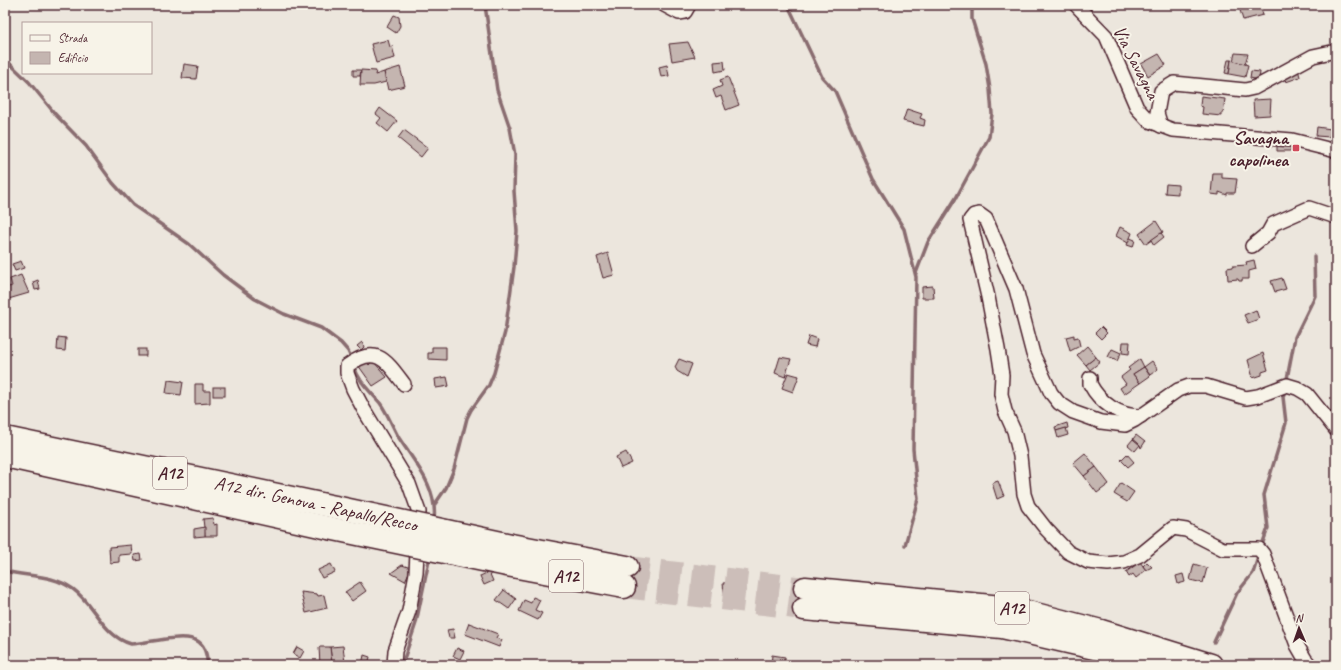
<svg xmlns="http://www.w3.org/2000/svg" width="1341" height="670" viewBox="0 0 1341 670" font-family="Caveat,sans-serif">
  <rect width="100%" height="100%" fill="#ece6dd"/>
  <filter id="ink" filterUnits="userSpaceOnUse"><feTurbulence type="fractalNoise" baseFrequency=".025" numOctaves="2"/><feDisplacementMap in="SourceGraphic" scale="8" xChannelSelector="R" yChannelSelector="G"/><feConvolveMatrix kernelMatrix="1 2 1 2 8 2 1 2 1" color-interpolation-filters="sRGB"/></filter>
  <g filter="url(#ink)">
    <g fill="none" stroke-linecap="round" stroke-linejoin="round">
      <g stroke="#896c6f" stroke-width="3.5">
        <path d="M 788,5 L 822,77 L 835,91 L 873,179 L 904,229 L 916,277 L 913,449 L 918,499 L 905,545"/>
        <path d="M 5,59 L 29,82 L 56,115 L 86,146 L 113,183 L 133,205 L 189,244 L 223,275 L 255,299 L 284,314 L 321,328 L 341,343 L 348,351 L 352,360"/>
        <path d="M 916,273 L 928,242 L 956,198 L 989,137 L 992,114 L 990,89 L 986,64 L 972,19 L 972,5"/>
        <path d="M 354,366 C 358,381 370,391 380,403 C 388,414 392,426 399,438 C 415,463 438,488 434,520"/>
        <path d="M 1286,384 L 1295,337 L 1315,296 L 1314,256"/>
        <path d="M 435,504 L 446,488 L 454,469 L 467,418 L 471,410 L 489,385 L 494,373 L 505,332 L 514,267 L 517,231 L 514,191 L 515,155 L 510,128 L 497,90 L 485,5"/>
        <path d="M 1261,548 L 1268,528 L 1264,495 L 1286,423 L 1283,397 L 1285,390"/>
        <path d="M 5,571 C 29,577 52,574 73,589 C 94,604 103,636 131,644 C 148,643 186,632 199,642 C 206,647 207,658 208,665"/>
        <path d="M 1214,642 L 1237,593 L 1253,573 L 1259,554"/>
        <path d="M 402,665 L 416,623 L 430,556"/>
      </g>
    </g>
    <g fill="#c4b5b0" stroke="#4a1f2b">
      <path d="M 1247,5 L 1260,5 L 1263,15 L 1243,20 L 1239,7 Z"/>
      <path d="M 394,15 L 399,17 L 400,26 L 396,33 L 387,27 Z"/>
      <path d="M 388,40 L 390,47 L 392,46 L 395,58 L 376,63 L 371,44 Z"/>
      <path d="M 688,42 L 695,57 L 672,61 L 669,44 Z"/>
      <path d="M 1235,53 L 1248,54 L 1245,64 L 1233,61 Z"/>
      <path d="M 1159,54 L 1166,65 L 1148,76 L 1141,64 Z"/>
      <path d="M 1228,60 L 1231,60 L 1229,74 L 1225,73 Z"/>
      <path d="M 1231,60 L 1248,65 L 1245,77 L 1229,74 Z"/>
      <path d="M 724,61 L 725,70 L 715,72 L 714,62 Z"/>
      <path d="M 184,64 L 198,66 L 196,79 L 182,78 Z"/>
      <path d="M 667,65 L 669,76 L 661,77 L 659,67 Z"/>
      <path d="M 400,67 L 405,86 L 388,90 L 384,72 Z"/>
      <path d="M 1298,69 L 1300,77 L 1286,82 L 1284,76 Z"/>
      <path d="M 353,70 L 361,70 L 360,76 L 353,76 Z"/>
      <path d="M 361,70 L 376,71 L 375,75 L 384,72 L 386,82 L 374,85 L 360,85 Z"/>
      <path d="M 1251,71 L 1260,72 L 1259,80 L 1250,78 Z"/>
      <path d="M 728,77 L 739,105 L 726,110 L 721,96 L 716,98 L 713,90 L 722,86 L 720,80 Z"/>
      <path d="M 1201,96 L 1225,99 L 1223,113 L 1221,113 L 1221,116 L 1202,114 L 1203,107 L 1200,106 Z"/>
      <path d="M 1271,99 L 1270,115 L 1254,116 L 1253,100 Z"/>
      <path d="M 380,108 L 397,121 L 388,132 L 377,123 L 381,118 L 376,114 Z"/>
      <path d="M 907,109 L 922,114 L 920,118 L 925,120 L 924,126 L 903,121 Z"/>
      <path d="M 1317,127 L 1331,129 L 1330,137 L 1316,136 Z"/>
      <path d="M 404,130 L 428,148 L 421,157 L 398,138 Z"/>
      <path d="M 1277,141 L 1292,142 L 1291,151 L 1277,151 Z"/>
      <path d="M 1213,173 L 1222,173 L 1222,178 L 1237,179 L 1235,193 L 1227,193 L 1227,195 L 1219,192 L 1219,195 L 1211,194 Z"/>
      <path d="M 1166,184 L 1178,185 L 1178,194 L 1165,193 Z"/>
      <path d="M 1156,221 L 1163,232 L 1146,244 L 1139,234 Z"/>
      <path d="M 1120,227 L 1132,233 L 1128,243 L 1116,236 Z"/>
      <path d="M 1161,233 L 1164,237 L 1154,245 L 1151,240 Z"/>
      <path d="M 1130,238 L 1135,240 L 1133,247 L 1127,245 Z"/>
      <path d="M 608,253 L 614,275 L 603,278 L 597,257 Z"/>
      <path d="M 1254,260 L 1256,269 L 1249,271 L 1249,279 L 1242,279 L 1242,281 L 1239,281 L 1238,279 L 1228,280 L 1227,268 L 1233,267 L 1233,266 L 1247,265 L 1246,262 Z"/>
      <path d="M 21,261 L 24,268 L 15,271 L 12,264 Z"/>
      <path d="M 21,275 L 29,293 L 5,300 L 5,288 L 12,286 L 10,279 Z"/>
      <path d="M 1282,278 L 1286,289 L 1275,292 L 1271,281 Z"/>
      <path d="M 38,280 L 40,289 L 35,290 L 33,282 Z"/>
      <path d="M 933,286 L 934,298 L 922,298 L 922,287 Z"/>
      <path d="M 1256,310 L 1259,319 L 1248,323 L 1244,315 Z"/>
      <path d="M 1101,327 L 1107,333 L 1101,339 L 1095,333 Z"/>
      <path d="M 1074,335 L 1074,338 L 1078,337 L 1080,346 L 1070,351 L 1066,337 Z"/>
      <path d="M 809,336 L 817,339 L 815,347 L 806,345 Z"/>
      <path d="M 58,337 L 66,338 L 65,351 L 57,350 Z"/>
      <path d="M 362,342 L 364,347 L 361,350 L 357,346 Z"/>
      <path d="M 1123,342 L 1130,342 L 1129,354 L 1122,353 Z"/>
      <path d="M 1087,346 L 1096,357 L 1086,365 L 1077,355 Z"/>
      <path d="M 432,347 L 446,347 L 446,360 L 428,359 L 428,353 L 432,353 Z"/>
      <rect x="138" y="349" width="8" height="7"/>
      <path d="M 1112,349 L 1121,353 L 1117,361 L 1108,357 Z"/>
      <path d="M 1263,353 L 1268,370 L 1262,372 L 1262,375 L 1253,378 L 1248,360 Z"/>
      <path d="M 780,357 L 791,359 L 785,377 L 775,373 Z"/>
      <path d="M 1096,357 L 1100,362 L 1090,370 L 1086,365 Z"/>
      <path d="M 679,359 L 692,364 L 687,377 L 677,371 L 675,367 Z"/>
      <path d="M 1140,359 L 1144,367 L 1133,374 L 1140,383 L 1124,394 L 1120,388 L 1126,384 L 1121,377 L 1130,370 L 1128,368 Z"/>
      <path d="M 365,360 L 369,365 L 373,361 L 387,377 L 373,386 L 358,365 Z"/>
      <path d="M 1152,361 L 1158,369 L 1150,375 L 1144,367 Z"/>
      <path d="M 1144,367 L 1150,376 L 1140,383 L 1133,374 Z"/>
      <path d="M 788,373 L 799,376 L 793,392 L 782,388 Z"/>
      <path d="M 447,377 L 449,386 L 436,388 L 435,379 Z"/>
      <path d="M 168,380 L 183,382 L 181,395 L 166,393 Z"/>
      <path d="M 195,384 L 203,384 L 203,391 L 210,391 L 210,403 L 195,404 Z"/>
      <rect x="213" y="387" width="12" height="9"/>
      <path d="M 1067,423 L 1068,428 L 1056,431 L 1055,427 Z"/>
      <path d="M 1066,428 L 1068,435 L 1058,438 L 1056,431 Z"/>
      <path d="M 1136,435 L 1145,442 L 1141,448 L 1140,445 L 1133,439 Z"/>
      <path d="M 1133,439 L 1140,445 L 1135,451 L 1128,445 Z"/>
      <path d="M 626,452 L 632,463 L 621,468 L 616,457 Z"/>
      <path d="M 1085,453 L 1096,467 L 1084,476 L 1073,463 Z"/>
      <path d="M 1127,454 L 1134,462 L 1128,467 L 1121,460 Z"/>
      <path d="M 1096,467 L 1109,484 L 1097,493 L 1084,476 Z"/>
      <path d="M 998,481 L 1004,496 L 997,499 L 992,483 Z"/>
      <path d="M 1121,483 L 1134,492 L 1127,502 L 1114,494 Z"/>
      <path d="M 213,518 L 214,525 L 217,524 L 217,536 L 205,536 L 203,519 Z"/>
      <path d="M 205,527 L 205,536 L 194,537 L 194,529 Z"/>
      <path d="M 131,545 L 132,554 L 119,555 L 119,562 L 110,563 L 109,547 Z"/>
      <path d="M 141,554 L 142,560 L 135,561 L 134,555 Z"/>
      <path d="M 1140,562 L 1146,570 L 1136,578 L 1133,574 L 1129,577 L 1126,572 Z"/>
      <path d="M 1147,562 L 1152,567 L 1146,570 L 1143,566 Z"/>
      <path d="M 331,564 L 335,572 L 322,578 L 318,570 Z"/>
      <path d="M 1194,564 L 1207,568 L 1203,583 L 1190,580 Z"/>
      <path d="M 402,565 L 411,568 L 405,581 L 391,573 Z"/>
      <path d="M 489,572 L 493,581 L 484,585 L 480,576 Z"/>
      <path d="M 1183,574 L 1185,582 L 1178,584 L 1176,576 Z"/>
      <path d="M 360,582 L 366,591 L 352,601 L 345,592 Z"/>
      <path d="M 734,582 L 735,593 L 724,594 L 723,583 Z"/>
      <path d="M 504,590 L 516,599 L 509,609 L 496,600 Z"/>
      <path d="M 301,592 L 317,594 L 318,596 L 324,595 L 327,608 L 306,613 Z"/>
      <path d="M 533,597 L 540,600 L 535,610 L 542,613 L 538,620 L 519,611 L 524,600 L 531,603 Z"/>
      <path d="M 469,623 L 498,634 L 496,638 L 502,640 L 499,647 L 465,634 Z"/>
      <path d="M 453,629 L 455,638 L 449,638 L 447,630 Z"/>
      <path d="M 343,646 L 345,663 L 332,664 L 330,647 Z"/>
      <path d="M 297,647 L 304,651 L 300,658 L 293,654 Z"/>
      <path d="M 319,647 L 330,647 L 332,664 L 320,665 Z"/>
      <path d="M 457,648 L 464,651 L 460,659 L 453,656 Z"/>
      <path d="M 364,655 L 370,657 L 368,665 L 362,665 Z"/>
      <path d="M 772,655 L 785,657 L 785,665 L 771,665 Z"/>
    </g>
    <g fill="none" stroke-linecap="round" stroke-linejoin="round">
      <g stroke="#ccbeb9" stroke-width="22" stroke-dasharray="22 11" stroke-linecap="butt">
        <path d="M 627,567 L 805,588"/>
        <path d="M 624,587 L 804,609"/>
      </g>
      <defs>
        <g id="street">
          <path d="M 664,5 L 679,13 L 685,12 L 689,5"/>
          <path d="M 1076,5 L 1106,36 L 1137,108 L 1149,121 L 1173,130 L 1292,140 L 1336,151"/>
          <path d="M 1161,126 L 1157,113 L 1161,91 L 1174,83 L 1245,90 L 1254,88 L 1313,56 L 1336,51"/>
          <path d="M 1252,246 L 1268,233 L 1273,224 L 1309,208 L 1336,217"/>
          <path d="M 1090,378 L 1090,384 C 1100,403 1119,416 1141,416"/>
          <path d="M 394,665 L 395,651 L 409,611 L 416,573 L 419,512 L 409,484 L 364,410 L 353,389 L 347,373 L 347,366 C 376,344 386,360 404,384"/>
          <path d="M 1310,665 L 1305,659 L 1297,645 L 1263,554 L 1259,549 L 1223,549 L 1186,530 L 1173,528 L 1140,555 L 1124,562 L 1108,564 L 1088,562 L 1068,552 L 1046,529 L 1028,506 L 1024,494 L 1020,456 L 1014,431 L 1005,411 L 1001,394 L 1002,375 L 998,349 L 988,297 L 970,220 L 974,215 L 979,214 L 986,219 L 1016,289 L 1033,354 L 1051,393 L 1059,403 L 1073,412 L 1101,422 L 1125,425 L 1135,420 L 1178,390 L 1189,386 L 1206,386 L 1246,398 L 1258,396 L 1287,385 L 1297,388 L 1307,394 L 1336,430"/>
        </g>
        <g id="highway">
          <path d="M 5,438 L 335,507"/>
          <path d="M 5,456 L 329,528"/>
          <path d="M 511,545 L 627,567"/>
          <path d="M 507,565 L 624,587"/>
          <path d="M 805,588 L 1012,608 L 1101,631 L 1211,665"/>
          <path d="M 804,609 L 1002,627 L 1103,650 L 1155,665"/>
        </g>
      </defs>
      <use href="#street" stroke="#4a1f2b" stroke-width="16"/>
      <use href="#highway" stroke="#4a1f2b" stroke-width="25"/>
      <use href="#street" stroke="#f7f3e8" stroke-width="13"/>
      <use href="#highway" stroke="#f7f3e8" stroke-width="22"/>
      <defs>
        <g id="highway-bridge">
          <path d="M 335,507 L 511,545"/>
          <path d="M 329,528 L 507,565"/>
        </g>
      </defs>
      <use href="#highway-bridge" stroke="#4a1f2b" stroke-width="25" stroke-linecap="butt"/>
      <use href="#highway-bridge" stroke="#f7f3e8" stroke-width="22"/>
    </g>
  </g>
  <rect fill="#d1495b" stroke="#f7f3e8" stroke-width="1.5" x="1292" y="144" width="8" height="8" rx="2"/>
  <g text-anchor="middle" stroke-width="4" stroke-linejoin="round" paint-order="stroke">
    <g fill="#f7f3e8" stroke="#7e5f64" stroke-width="1">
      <rect x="153" y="457" width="34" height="32" rx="3"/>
      <rect x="549" y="560" width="34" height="32" rx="3"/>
      <rect x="995" y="592" width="34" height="32" rx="3"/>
    </g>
    <g font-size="18" font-weight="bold" fill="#4a1f2b">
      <text x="170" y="479">A12</text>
      <text x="566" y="582">A12</text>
      <text x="1012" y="614">A12</text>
    </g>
    <g font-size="19" fill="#4a1f2b" stroke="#f7f3e8">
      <text transform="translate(1137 62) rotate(63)" y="7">Via Savagna</text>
      <text transform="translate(316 503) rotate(12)" y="7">A12 dir. Genova - Rapallo/Recco</text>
    </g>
    <g font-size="19" font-weight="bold" fill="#4a1f2b" stroke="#f7f3e8" text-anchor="end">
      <text x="1288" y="144">Savagna<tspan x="1288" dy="22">capolinea</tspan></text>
    </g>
  </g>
  <rect width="1341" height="670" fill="none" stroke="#f7f3e8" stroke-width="20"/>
  <rect x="10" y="10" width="1321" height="650" fill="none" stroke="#4a1f2b" stroke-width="1.5" filter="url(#ink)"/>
  <rect x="22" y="22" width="130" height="52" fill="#f7f3e8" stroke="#b29e9c"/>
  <rect x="30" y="35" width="20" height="6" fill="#f7f3e8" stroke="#b29e9c"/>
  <text x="58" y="42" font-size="12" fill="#4a1f2b">Strada</text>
  <rect x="30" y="52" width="20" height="12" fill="#c4b5b0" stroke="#b29e9c"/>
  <text x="58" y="62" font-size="12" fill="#4a1f2b">Edificio</text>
  <g transform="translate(1299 628) rotate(358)" stroke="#f7f3e8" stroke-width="3" paint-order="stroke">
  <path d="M0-3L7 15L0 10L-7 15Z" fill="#4a1f2b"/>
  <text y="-6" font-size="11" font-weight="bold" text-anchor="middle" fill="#4a1f2b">N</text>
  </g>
</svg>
